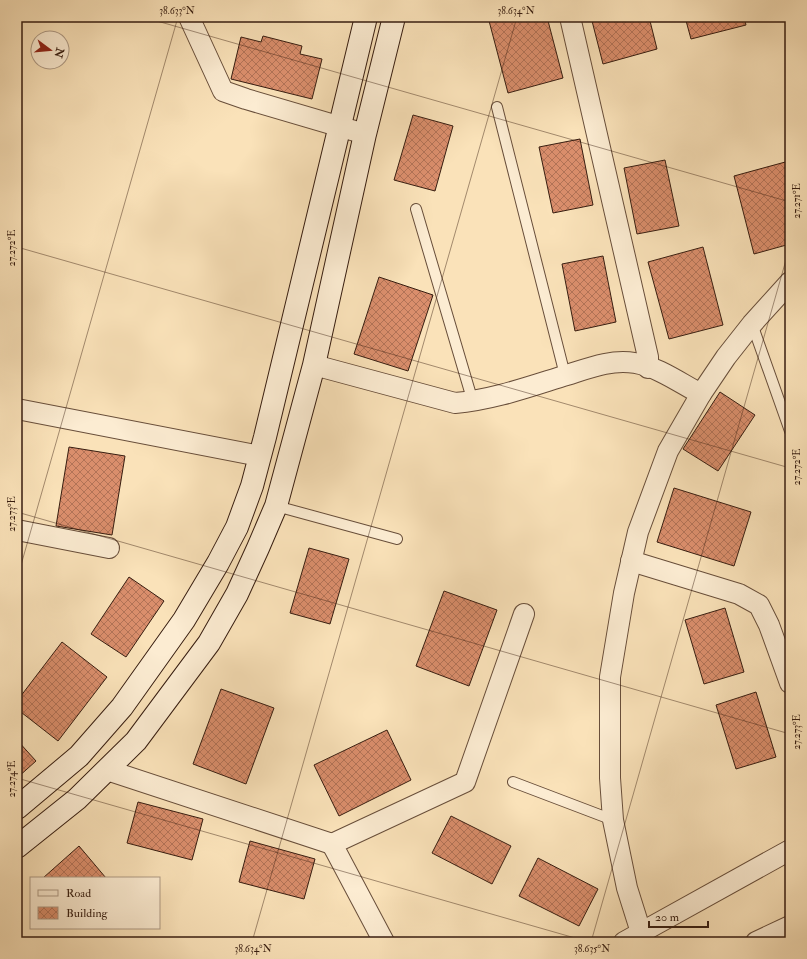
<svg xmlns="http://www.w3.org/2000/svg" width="807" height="959" viewBox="0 0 807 959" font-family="'IM FELL Double Pica',serif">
  <defs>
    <pattern id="building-cross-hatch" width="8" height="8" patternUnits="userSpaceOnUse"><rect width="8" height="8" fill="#da8e6c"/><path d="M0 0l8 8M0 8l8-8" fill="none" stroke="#b27357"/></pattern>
  </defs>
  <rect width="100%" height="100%" fill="#fae2b9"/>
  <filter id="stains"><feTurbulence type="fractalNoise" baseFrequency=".005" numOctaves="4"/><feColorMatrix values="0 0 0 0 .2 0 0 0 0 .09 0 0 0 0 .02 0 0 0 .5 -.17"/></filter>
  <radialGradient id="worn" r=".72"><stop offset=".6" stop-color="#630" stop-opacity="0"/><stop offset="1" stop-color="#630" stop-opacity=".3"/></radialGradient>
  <g fill="url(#building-cross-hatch)" stroke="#371d10">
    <path d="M 488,17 L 547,17 L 563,78 L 508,93 Z"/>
    <path d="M 591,17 L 649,17 L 657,49 L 603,64 Z"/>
    <path d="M 685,17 L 744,17 L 746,25 L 691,39 Z"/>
    <path d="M 263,36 L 302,46 L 300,54 L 322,59 L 312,99 L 231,79 L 241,37 L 261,42 Z"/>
    <path d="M 413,115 L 453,126 L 435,191 L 394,180 Z"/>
    <path d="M 580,139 L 593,205 L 553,213 L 539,147 Z"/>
    <path d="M 665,160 L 679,226 L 637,234 L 624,168 Z"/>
    <path d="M 789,161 L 790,244 L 754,254 L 734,176 Z"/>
    <path d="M 703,247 L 723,325 L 669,339 L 648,262 Z"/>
    <path d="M 603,256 L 616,322 L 575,331 L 562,264 Z"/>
    <path d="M 379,277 L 433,295 L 408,371 L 354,354 Z"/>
    <path d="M 720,392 L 755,415 L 718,471 L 683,449 Z"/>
    <path d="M 69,447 L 125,456 L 112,535 L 56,526 Z"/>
    <path d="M 674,488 L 751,512 L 734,566 L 657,542 Z"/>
    <path d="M 309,548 L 349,559 L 330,624 L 290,613 Z"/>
    <path d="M 129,577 L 164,601 L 126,657 L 91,634 Z"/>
    <path d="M 444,591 L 497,610 L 469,686 L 416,666 Z"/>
    <path d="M 725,608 L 744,672 L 704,684 L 685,620 Z"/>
    <path d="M 62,642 L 107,677 L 58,741 L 17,709 L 17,701 Z"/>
    <path d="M 221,689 L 274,708 L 246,784 L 193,764 Z"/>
    <path d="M 756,692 L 776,757 L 736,769 L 716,705 Z"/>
    <path d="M 387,730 L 411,780 L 339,816 L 314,765 Z"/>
    <path d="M 17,740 L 36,761 L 17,778 Z"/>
    <path d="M 138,802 L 203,819 L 192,860 L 127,843 Z"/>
    <path d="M 451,816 L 511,846 L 492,884 L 432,853 Z"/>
    <path d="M 250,841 L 315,859 L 304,899 L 239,882 Z"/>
    <path d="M 79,846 L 106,878 L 43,878 Z"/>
    <path d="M 538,858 L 598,889 L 579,926 L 519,896 Z"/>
  </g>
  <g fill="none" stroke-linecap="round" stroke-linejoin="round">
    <defs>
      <g id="lane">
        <path d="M 497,107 L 565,375"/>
        <path d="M 416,209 L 473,402"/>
        <path d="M 752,324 L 790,431"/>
        <path d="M 276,506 L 397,539"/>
        <path d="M 513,782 L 613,820"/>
      </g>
      <g id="street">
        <path d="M 189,17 L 223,91 L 246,99 L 365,134"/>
        <path d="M 570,17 L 648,357 L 648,368"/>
        <path d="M 314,365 L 455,403 C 493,400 531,386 567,375 C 589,368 611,359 635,363 C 658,367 680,383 701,394"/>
        <path d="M 17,409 L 260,456"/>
        <path d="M 17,530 L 109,548"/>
        <path d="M 631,561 L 739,594 L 759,605 L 769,625 L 790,683"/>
        <path d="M 107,770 L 332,844 L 465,782 L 524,614"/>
        <path d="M 332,844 L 384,942"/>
        <path d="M 624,942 L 790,850"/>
        <path d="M 644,942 L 627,888 L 613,820 L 610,778 L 610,677 L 624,593 L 638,532 L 668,451 L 701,394 L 726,357 L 752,324 L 790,282"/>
        <path d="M 756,942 L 790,926"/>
      </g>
      <g id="secondary">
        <path d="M 17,808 L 79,756 L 122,707 L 184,620 L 218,563 L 237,527 L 252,486 L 265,437 L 366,17"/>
        <path d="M 17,847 L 77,799 L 136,741 L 209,643 L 237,594 L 258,548 L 276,506 L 314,365 L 365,134 L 394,17"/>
      </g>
    </defs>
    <use href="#lane" stroke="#684e3a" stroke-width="12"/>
    <use href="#street" stroke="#684e3a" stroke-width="22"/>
    <use href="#secondary" stroke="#371d10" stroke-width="24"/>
    <use href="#lane" stroke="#fcecd2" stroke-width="10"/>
    <use href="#street" stroke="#fcecd2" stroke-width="20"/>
    <use href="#secondary" stroke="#fcecd2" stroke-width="22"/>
  </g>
  <path fill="none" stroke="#371d10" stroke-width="1" stroke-opacity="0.45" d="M 143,17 L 790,202M 17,247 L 790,468M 17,512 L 790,734M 17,579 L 178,17M 17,778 L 589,942M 252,942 L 517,17M 591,942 L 790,246"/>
  <rect width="807" height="959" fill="none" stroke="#fae2b9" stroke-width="44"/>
  <rect x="30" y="877" width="130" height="52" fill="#fcecd2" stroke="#ad9984"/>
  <rect x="38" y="890" width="20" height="6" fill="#fcecd2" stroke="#ad9984"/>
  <text x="66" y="897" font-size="12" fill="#371d10">Road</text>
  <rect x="38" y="907" width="20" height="12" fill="url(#building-cross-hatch)" stroke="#ad9984"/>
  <text x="66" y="917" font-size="12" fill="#371d10">Building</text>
  <g transform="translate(50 50) rotate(106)"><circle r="19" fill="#fcecd2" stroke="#ad9984"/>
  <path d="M0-3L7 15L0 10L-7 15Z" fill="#8f2418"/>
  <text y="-6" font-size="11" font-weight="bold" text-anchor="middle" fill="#371d10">N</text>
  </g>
  <path d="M649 921v6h59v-6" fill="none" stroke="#371d10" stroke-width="2"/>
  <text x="655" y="921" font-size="12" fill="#371d10" stroke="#fcecd2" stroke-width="3" paint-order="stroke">20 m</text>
  <rect x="22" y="22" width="763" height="915" fill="none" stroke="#371d10" stroke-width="1.5"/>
  <g font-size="10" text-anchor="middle" fill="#371d10">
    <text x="177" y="14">38.633°N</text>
    <text x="516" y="14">38.634°N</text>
    <text transform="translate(796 201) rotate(-90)" y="4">27.271°E</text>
    <text transform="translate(11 248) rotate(-90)" y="4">27.272°E</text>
    <text transform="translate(796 467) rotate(-90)" y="4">27.272°E</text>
    <text transform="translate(11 514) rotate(-90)" y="4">27.273°E</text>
    <text transform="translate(796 732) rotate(-90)" y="4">27.273°E</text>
    <text transform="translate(11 779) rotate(-90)" y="4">27.274°E</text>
    <text x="253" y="952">38.634°N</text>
    <text x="592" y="952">38.635°N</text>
  </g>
  <rect width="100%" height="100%" filter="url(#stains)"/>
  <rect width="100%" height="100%" fill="url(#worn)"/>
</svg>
